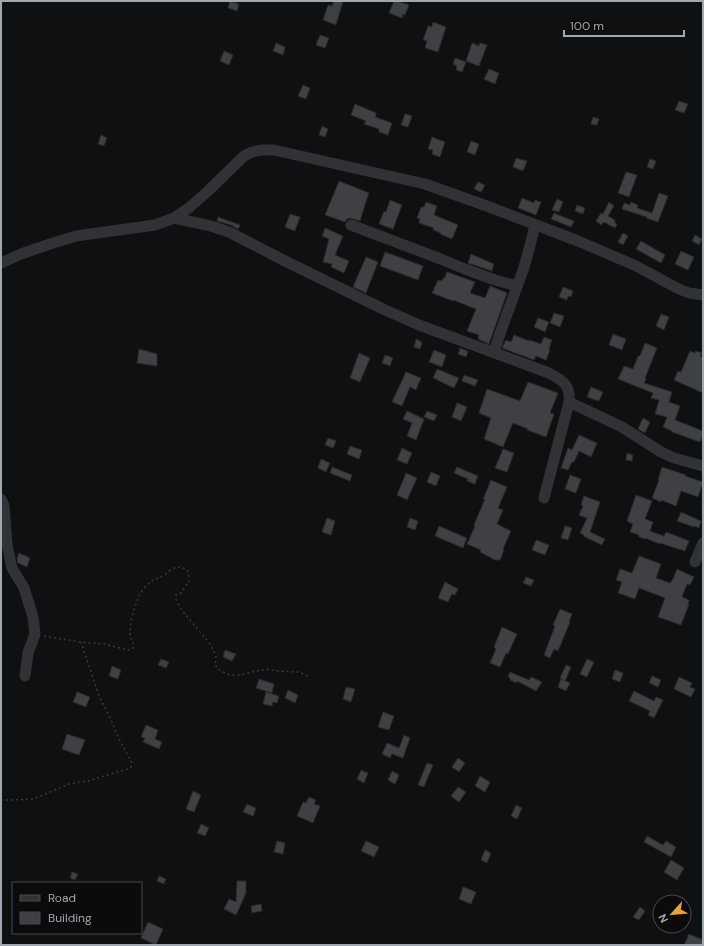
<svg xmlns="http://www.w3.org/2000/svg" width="704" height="946" viewBox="0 0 704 946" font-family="'DM Sans',sans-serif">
  <rect width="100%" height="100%" fill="#0f1011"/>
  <g fill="#3e4044" stroke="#2a2a2d">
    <path d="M 230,1 L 239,4 L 237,11 L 228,8 Z"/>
    <path d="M 334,1 L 343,1 L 336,25 L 323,20 L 328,5 L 332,6 Z"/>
    <path d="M 394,1 L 397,1 L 409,5 L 405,15 L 403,14 L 402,18 L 389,13 Z"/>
    <path d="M 433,22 L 446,27 L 438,52 L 425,48 L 427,41 L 423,40 L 428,26 L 432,27 Z"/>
    <path d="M 320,35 L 329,38 L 325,48 L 316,45 Z"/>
    <path d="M 276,43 L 285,47 L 283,55 L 273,51 Z"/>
    <path d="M 472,43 L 479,46 L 480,43 L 487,45 L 479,66 L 466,61 Z"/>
    <path d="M 224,51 L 233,55 L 229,65 L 220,61 Z"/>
    <path d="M 455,58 L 466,62 L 462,72 L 456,70 L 457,66 L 453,64 Z"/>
    <path d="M 489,69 L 499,73 L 495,84 L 484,79 Z"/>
    <path d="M 303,85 L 310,88 L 306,99 L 298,96 Z"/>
    <path d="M 679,101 L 688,104 L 684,113 L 675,110 Z"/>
    <path d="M 355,104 L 376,113 L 375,117 L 392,123 L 388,135 L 379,132 L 379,129 L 364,124 L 366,121 L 351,115 Z"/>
    <path d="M 405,114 L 412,116 L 408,127 L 401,125 Z"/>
    <path d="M 593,117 L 599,119 L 597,125 L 591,124 Z"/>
    <path d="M 322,126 L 328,129 L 325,137 L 319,135 Z"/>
    <path d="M 101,135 L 107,138 L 104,146 L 98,144 Z"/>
    <path d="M 432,137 L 445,142 L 440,157 L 432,154 L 433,150 L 428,149 Z"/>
    <path d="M 471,141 L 479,144 L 475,155 L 467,152 Z"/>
    <path d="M 516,158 L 527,161 L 523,171 L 513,167 Z"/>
    <path d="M 650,159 L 656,161 L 653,169 L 647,167 Z"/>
    <path d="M 626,172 L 637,175 L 629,197 L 618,193 Z"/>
    <path d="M 339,181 L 369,193 L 365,204 L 365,205 L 360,221 L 350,218 L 347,219 L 345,222 L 325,215 Z"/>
    <path d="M 478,182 L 485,185 L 481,192 L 474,189 Z"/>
    <path d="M 659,193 L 668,196 L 658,222 L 646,218 L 647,217 L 622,209 L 624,203 L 630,205 L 631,202 L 638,205 L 637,208 L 652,213 Z"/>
    <path d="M 522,198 L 534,203 L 535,200 L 541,202 L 536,215 L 518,208 Z"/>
    <path d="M 557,199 L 563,202 L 559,212 L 552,210 Z"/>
    <path d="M 390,200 L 402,205 L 393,229 L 379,224 L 384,211 L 386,212 Z"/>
    <path d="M 426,202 L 437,206 L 434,215 L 458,225 L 452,239 L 440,234 L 441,233 L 433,230 L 434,228 L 419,223 L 420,219 L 417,218 L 421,207 L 424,207 Z"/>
    <path d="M 609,202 L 614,206 L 608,216 L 615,220 L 614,222 L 617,224 L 615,228 L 604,222 L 601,225 L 596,221 L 601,213 L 603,214 Z"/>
    <path d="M 577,205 L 585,208 L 583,214 L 575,211 Z"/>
    <path d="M 554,213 L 574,221 L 571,227 L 551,219 Z"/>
    <path d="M 290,214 L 300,217 L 295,231 L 285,227 Z"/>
    <path d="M 218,217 L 240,225 L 238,229 L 231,225 L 217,221 Z"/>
    <path d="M 325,228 L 343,236 L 335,255 L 349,261 L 344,273 L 331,267 L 332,264 L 323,262 L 329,239 L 322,236 Z"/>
    <path d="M 623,233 L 628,236 L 623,245 L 618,242 Z"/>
    <path d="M 695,235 L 702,239 L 699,245 L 692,241 Z"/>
    <path d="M 641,241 L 665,255 L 661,263 L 636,249 Z"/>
    <path d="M 681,251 L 694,257 L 688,270 L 675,264 Z"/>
    <path d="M 385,252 L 423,266 L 418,280 L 380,266 Z"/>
    <path d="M 471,254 L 494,264 L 492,271 L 468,263 Z"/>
    <path d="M 366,257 L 378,262 L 366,293 L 353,287 Z"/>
    <path d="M 447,272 L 475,282 L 470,293 L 485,298 L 490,286 L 507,293 L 489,344 L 478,339 L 479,335 L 467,331 L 476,309 L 453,300 L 453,301 L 432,293 L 438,280 L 442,281 L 443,278 L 444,279 Z"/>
    <path d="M 563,287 L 573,291 L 571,297 L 568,296 L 567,300 L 559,297 Z"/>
    <path d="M 554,313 L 564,316 L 560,327 L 550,323 Z"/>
    <path d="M 661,314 L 669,317 L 664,330 L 656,326 Z"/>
    <path d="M 538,318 L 549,322 L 545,332 L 534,327 Z"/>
    <path d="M 613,334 L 626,339 L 622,350 L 609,345 Z"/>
    <path d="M 514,335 L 529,341 L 529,340 L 541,344 L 544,337 L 552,340 L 549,349 L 550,350 L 546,360 L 536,356 L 534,360 L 502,348 L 506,340 L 511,342 Z"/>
    <path d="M 416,339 L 422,342 L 420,349 L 414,347 Z"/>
    <path d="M 645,343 L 657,348 L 645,378 L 646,379 L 644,383 L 672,392 L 669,402 L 680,406 L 675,420 L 703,431 L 703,435 L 700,442 L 672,432 L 672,431 L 663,427 L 667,417 L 655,414 L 659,400 L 651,398 L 653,393 L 618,379 L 624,366 L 633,369 L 638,356 L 640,356 Z"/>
    <path d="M 460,348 L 468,351 L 466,357 L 458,354 Z"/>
    <path d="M 139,349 L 157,354 L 157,366 L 137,363 Z"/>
    <path d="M 434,350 L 446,355 L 442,367 L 429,362 Z"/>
    <path d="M 690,351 L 695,353 L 696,351 L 702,353 L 700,356 L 703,357 L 703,393 L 674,380 L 678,371 L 681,372 Z"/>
    <path d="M 359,353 L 370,358 L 360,382 L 350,378 Z"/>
    <path d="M 385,355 L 393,358 L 390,366 L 382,363 Z"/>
    <path d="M 437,369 L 459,378 L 454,388 L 433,378 Z"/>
    <path d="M 406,372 L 421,378 L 416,390 L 410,387 L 402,406 L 392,402 Z"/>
    <path d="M 464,375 L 478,380 L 475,386 L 462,381 Z"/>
    <path d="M 528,382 L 558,393 L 550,413 L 554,414 L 546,437 L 527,430 L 528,429 L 513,423 L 503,447 L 484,439 L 491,418 L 479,413 L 487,389 L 520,401 Z"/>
    <path d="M 591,387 L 603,392 L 599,401 L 587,397 Z"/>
    <path d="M 457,403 L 467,407 L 461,421 L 452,417 Z"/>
    <path d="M 407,411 L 424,419 L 416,440 L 407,436 L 412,423 L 403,419 Z"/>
    <path d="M 427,411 L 437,415 L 434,421 L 424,417 Z"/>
    <path d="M 643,418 L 650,422 L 645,433 L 638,429 Z"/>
    <path d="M 579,435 L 597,443 L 591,457 L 579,451 L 574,462 L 572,462 L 568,470 L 561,468 L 568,448 L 572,450 Z"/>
    <path d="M 328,438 L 336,441 L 333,448 L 325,445 Z"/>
    <path d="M 350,446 L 362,450 L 359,459 L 347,454 Z"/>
    <path d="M 402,448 L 412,453 L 407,464 L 397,460 Z"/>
    <path d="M 503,449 L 514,453 L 507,472 L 495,468 Z"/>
    <path d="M 627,453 L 633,455 L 632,461 L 626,460 Z"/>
    <path d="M 321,459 L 330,463 L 326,472 L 318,468 Z"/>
    <path d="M 332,467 L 352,475 L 350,481 L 330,473 Z"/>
    <path d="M 457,467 L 478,476 L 475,484 L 467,481 L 468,479 L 454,473 Z"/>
    <path d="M 662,467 L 686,475 L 685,476 L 703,482 L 698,497 L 681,491 L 676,506 L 661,500 L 661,502 L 652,498 L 659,480 L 658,480 Z"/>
    <path d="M 431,472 L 440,476 L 436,486 L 427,482 Z"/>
    <path d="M 406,473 L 417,478 L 407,500 L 397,495 Z"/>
    <path d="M 570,475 L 581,479 L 576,493 L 565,489 Z"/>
    <path d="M 491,480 L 507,487 L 498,508 L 503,510 L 497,524 L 511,531 L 503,549 L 504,550 L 500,560 L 495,560 L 480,552 L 481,550 L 467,544 L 475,526 L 474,525 L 485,499 L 483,499 Z"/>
    <path d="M 636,495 L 652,501 L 645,519 L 653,522 L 650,531 L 664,536 L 666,532 L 689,541 L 685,551 L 675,548 L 660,543 L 660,544 L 645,538 L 645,539 L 639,537 L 639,535 L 630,532 L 633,524 L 627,521 Z"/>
    <path d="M 584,496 L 600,502 L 590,532 L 605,539 L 602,545 L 583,536 L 584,535 L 580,533 L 587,518 L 579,515 L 583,506 L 581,505 Z"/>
    <path d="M 681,512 L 701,521 L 699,528 L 694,526 L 694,527 L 677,521 Z"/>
    <path d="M 327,518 L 335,521 L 331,535 L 322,532 Z"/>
    <path d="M 410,518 L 418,521 L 415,530 L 407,527 Z"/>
    <path d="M 439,526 L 467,538 L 463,548 L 435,536 Z"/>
    <path d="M 565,526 L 572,528 L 568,540 L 561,538 Z"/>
    <path d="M 536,540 L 549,545 L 545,555 L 532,550 Z"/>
    <path d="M 19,553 L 30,558 L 27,567 L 18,563 L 17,558 Z"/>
    <path d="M 639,556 L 661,564 L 656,578 L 670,583 L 673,579 L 677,569 L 694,577 L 690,585 L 687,584 L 682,597 L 689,600 L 688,604 L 689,604 L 681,625 L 658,617 L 665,598 L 639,588 L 635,599 L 618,593 L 622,582 L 616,580 L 620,569 L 632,573 Z"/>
    <path d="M 526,577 L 534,580 L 531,586 L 523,583 Z"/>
    <path d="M 445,582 L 458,589 L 455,595 L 452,594 L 448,602 L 438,598 Z"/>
    <path d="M 560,609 L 572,614 L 569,622 L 570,622 L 558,651 L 554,649 L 550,658 L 544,655 L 555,626 L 553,625 Z"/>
    <path d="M 502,627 L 517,634 L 508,654 L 506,653 L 500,667 L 490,663 L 496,649 L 494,647 Z"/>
    <path d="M 225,650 L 236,654 L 232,661 L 223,657 Z"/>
    <path d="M 161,659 L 169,662 L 166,668 L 158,665 Z"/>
    <path d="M 587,659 L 594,662 L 587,677 L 580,674 Z"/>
    <path d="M 566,665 L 571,667 L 565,681 L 560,678 Z"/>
    <path d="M 112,666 L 121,670 L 118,679 L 109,676 Z"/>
    <path d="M 615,670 L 623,673 L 620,682 L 612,679 Z"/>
    <path d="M 510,672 L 529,680 L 531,677 L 542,682 L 536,691 L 517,681 L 517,683 L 510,680 L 510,678 L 508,677 Z"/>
    <path d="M 652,676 L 661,680 L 658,687 L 649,683 Z"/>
    <path d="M 679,677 L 692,683 L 690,687 L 695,689 L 691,697 L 674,689 Z"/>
    <path d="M 259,679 L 274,684 L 272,693 L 256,688 Z"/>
    <path d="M 561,679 L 570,683 L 566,691 L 558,687 Z"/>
    <path d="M 346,687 L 355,689 L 351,702 L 343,699 Z"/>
    <path d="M 288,690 L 298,695 L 295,703 L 285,698 Z"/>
    <path d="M 634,691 L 654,701 L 656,697 L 663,700 L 654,718 L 648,715 L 650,711 L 629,701 Z"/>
    <path d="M 77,692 L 90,697 L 86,707 L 73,702 Z"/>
    <path d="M 266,692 L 279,696 L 277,703 L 273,702 L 272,706 L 263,704 Z"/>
    <path d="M 383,712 L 394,716 L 389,730 L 378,727 Z"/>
    <path d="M 146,725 L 158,730 L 155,739 L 162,742 L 159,749 L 143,742 L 145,738 L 141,737 Z"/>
    <path d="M 67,734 L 85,740 L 79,755 L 62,749 Z"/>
    <path d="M 404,735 L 410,738 L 403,758 L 392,754 L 390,758 L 382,754 L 387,743 L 399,748 Z"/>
    <path d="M 458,758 L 465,763 L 459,772 L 452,767 Z"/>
    <path d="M 427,763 L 433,765 L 424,787 L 418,785 Z"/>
    <path d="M 361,770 L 368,773 L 364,783 L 357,779 Z"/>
    <path d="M 392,771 L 399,775 L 395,784 L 388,780 Z"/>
    <path d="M 480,776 L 490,782 L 485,792 L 475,786 Z"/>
    <path d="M 458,787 L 466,792 L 459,802 L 451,796 Z"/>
    <path d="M 193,791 L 201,795 L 194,812 L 186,809 Z"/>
    <path d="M 309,797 L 316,800 L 314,804 L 320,806 L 313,823 L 297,816 L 303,802 L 306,803 Z"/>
    <path d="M 247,804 L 256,808 L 253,816 L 243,812 Z"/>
    <path d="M 516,805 L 522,808 L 517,819 L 511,816 Z"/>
    <path d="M 201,824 L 209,828 L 205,836 L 197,833 Z"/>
    <path d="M 647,836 L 663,845 L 666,841 L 676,847 L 671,857 L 644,842 Z"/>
    <path d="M 277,841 L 285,843 L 283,854 L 274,852 Z"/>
    <path d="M 366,841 L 379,847 L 374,857 L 361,851 Z"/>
    <path d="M 485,850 L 491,853 L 487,863 L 481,860 Z"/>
    <path d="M 671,860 L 684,868 L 677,880 L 664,872 Z"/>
    <path d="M 72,872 L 78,874 L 75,880 L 70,878 Z"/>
    <path d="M 159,876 L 166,879 L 164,884 L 157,881 Z"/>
    <path d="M 237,881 L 246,881 L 246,893 L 236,915 L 224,909 L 229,899 L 236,902 Z"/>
    <path d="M 463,887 L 476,892 L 471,904 L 459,899 Z"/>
    <path d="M 261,904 L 262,911 L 252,913 L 251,906 Z"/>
    <path d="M 640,907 L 645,911 L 639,920 L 633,917 Z"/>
    <path d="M 148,922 L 163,929 L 156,945 L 141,938 Z"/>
    <path d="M 689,934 L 703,940 L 703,945 L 684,945 Z"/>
  </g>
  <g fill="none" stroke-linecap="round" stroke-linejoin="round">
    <g stroke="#37393d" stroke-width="1.5" stroke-dasharray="2 3" stroke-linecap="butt">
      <path d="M 44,636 L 81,642 L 104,644 L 128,650 L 132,649 L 134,647 C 134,643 131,640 130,636 C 129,625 135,604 140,594 C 142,590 147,585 150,582 C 155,579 159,578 164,575 C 168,573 165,574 169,571 C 175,566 182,566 188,571 L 189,581 L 181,593 L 176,595 L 176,600 L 181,609 L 210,644 L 216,656 L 215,665 L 218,669 L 223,672 L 230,675 L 239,675 L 266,669 L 276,671 L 299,672 L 310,677"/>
      <path d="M 1,800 L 11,800 L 34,799 L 69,784 L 88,781 L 117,772 L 126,770 L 131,767 L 132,763 L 119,739 L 111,720 L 99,696 L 81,642"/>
    </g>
    <g stroke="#313236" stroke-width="11">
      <path d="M 174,218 L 211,226 L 229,232 L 283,260 L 383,309 L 419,325 L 549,373 C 562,380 571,385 569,402 L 544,498"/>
      <path d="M 351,225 L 438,258 L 465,269 L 495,280 L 517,286"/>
      <path d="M 1,263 L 21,254 L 50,244 L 76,236 L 155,225 L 174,218 L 190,207 L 208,191 L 244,156 L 252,152 L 261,150 L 274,150 L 425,184 L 484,205 L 578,241 L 634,265 L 679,289 L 689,293 L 703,295"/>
      <path d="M 494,352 C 502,326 512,301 521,276 C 527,259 531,242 535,225"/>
      <path d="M 569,402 L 622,427 L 661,452 L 674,458 L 703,466"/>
      <path d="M 1,499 L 4,506 L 7,544 L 12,568 L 24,588 L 33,617 L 35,634 L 28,653 L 25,676"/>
      <path d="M 695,562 L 703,543"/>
    </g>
  </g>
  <rect width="704" height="946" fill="none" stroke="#a1a7b1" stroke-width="4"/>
  <rect x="12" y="882" width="130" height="52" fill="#0b0b0c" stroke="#47494e"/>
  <rect x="20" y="895" width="20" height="6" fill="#313236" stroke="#47494e"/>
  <text x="48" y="902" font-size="12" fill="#a1a7b1">Road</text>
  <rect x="20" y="912" width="20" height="12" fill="#3e4044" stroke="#47494e"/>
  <text x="48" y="922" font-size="12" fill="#a1a7b1">Building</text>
  <g transform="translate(672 914) rotate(243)"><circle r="19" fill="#0b0b0c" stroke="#47494e"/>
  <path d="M0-3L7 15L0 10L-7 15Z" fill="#e9a32f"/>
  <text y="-6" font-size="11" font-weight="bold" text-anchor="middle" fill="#a1a7b1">N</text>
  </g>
  <path d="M564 30v6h120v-6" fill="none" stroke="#a1a7b1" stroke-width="2"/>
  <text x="570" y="30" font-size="12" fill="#a1a7b1" stroke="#0b0b0c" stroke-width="3" paint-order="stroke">100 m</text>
</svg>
